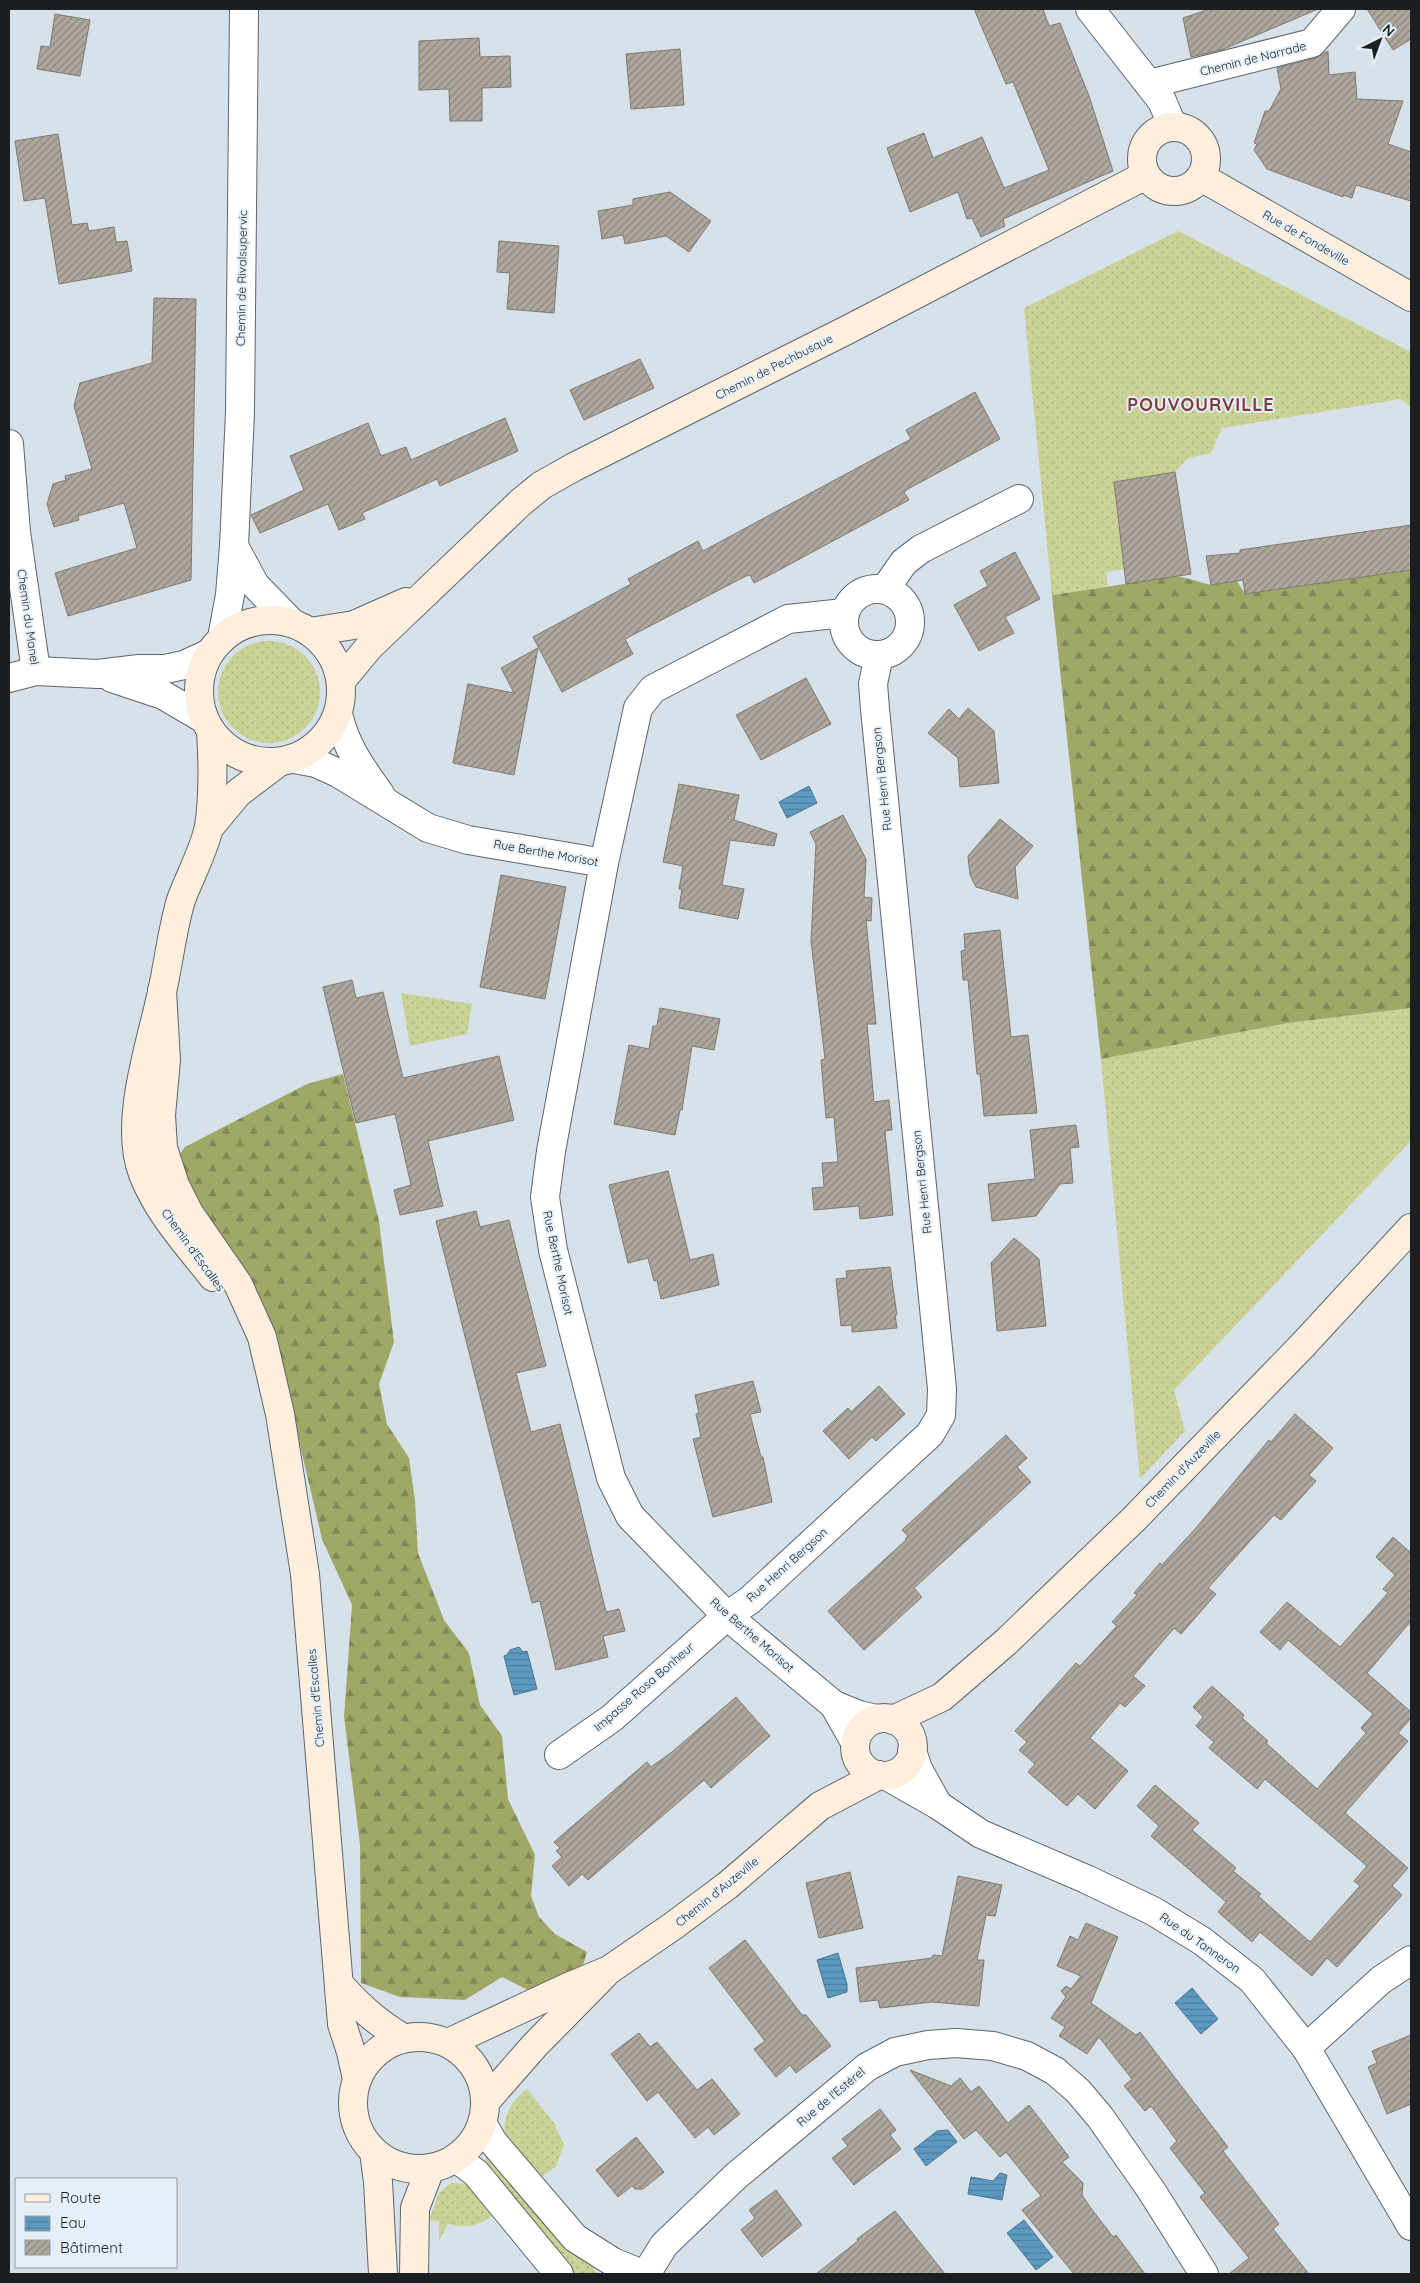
<svg xmlns="http://www.w3.org/2000/svg" width="1420" height="2283" viewBox="0 0 1420 2283" font-family="Quicksand,sans-serif">
  <defs>
    <pattern id="grass-dots" width="8" height="8" patternUnits="userSpaceOnUse" patternTransform="scale(1.25)"><rect width="8" height="8" fill="#cad295"/><path d="M2 2h.1M6 6h.1" fill="none" stroke="#adb480" stroke-width="1.8" stroke-linecap="round"/></pattern>
    <pattern id="forest-firs" width="22" height="20" patternUnits="userSpaceOnUse" patternTransform="scale(1.25)"><rect width="22" height="20" fill="#a0a868"/><path d="M5 1l3.5 6h-7zM16 11l3.5 6h-7z" fill="#828855"/></pattern>
    <pattern id="water-rules" width="6" height="5" patternUnits="userSpaceOnUse" patternTransform="scale(1.25)"><rect width="6" height="5" fill="#5d9ac1"/><path d="M0 2.5h6" fill="none" stroke="#4c7d9c"/></pattern>
    <pattern id="building-hatch" width="6" height="6" patternUnits="userSpaceOnUse" patternTransform="scale(1.25)"><rect width="6" height="6" fill="#aea79e"/><path d="M-1 1l2-2M0 6l6-6M5 7l2-2" fill="none" stroke="#8d8780"/></pattern>
  </defs>
  <rect width="100%" height="100%" fill="#d7e1ea"/>
  <g fill="url(#grass-dots)">
    <path d="M 1178,231 L 1411,352 L 1411,408 L 1401,399 L 1222,428 L 1211,453 L 1188,458 L 1175,472 L 1114,482 L 1124,569 L 1106,572 L 1108,586 L 1052,595 L 1024,308 Z"/>
    <circle cx="269" cy="692" r="51"/>
    <path d="M 401,993 L 472,1004 L 467,1034 L 410,1046 Z"/>
    <path d="M 1411,1008 L 1411,1141 L 1174,1390 L 1185,1431 L 1140,1479 L 1101,1059 L 1288,1023 Z"/>
    <path d="M 527,2089 L 554,2123 L 564,2145 L 556,2166 L 536,2182 C 529,2171 507,2143 505,2132 C 502,2115 514,2099 527,2089 Z"/>
    <path d="M 490,2155 L 498,2157 L 598,2274 L 574,2274 L 489,2171 L 483,2162 Z"/>
    <path d="M 451,2183 L 473,2184 L 497,2211 C 481,2226 469,2229 448,2224 L 439,2241 L 439,2221 L 429,2220 L 439,2193 Z"/>
  </g>
  <g fill="url(#forest-firs)">
    <path d="M 1411,570 L 1411,1008 L 1288,1023 L 1101,1059 L 1052,595 L 1178,576 L 1211,585 L 1237,581 L 1245,594 Z"/>
    <path d="M 343,1074 L 379,1221 L 394,1342 L 379,1384 L 387,1424 L 409,1458 L 415,1500 L 418,1553 L 444,1620 L 469,1653 L 480,1705 L 502,1736 L 508,1799 L 535,1855 L 531,1896 L 539,1917 L 555,1934 L 587,1952 L 582,1969 L 532,1992 L 502,1977 L 465,2000 L 400,1997 L 361,1983 L 360,1844 L 344,1717 L 352,1605 L 322,1539 L 271,1321 L 174,1162 L 185,1147 L 307,1084 Z"/>
  </g>
  <g fill="url(#water-rules)" stroke="#4a7591">
    <path d="M 809,786 L 817,803 L 787,818 L 779,802 Z"/>
    <path d="M 519,1647 L 523,1652 L 527,1651 L 537,1689 L 514,1695 L 504,1656 L 507,1655 L 510,1650 Z"/>
    <path d="M 838,1953 L 847,1984 L 847,1992 L 828,1998 L 817,1960 Z"/>
    <path d="M 1192,1988 L 1218,2019 L 1201,2034 L 1175,2003 Z"/>
    <path d="M 948,2130 L 957,2142 L 926,2166 L 914,2149 L 937,2131 Z"/>
    <path d="M 1000,2173 L 1007,2175 L 1002,2200 L 968,2194 L 971,2177 L 993,2181 Z"/>
    <path d="M 1024,2220 L 1053,2257 L 1036,2270 L 1007,2233 Z"/>
  </g>
  <g fill="url(#building-hatch)" stroke="#7f796f">
    <path d="M 974,9 L 1043,9 L 1049,26 L 1060,23 L 1089,96 L 1113,171 L 1003,219 L 1005,226 L 981,237 L 972,218 L 967,219 L 958,192 L 910,212 L 887,148 L 924,133 L 933,158 L 982,137 L 1004,188 L 1049,170 L 1013,82 L 1006,84 Z"/>
    <path d="M 1210,9 L 1318,9 L 1224,49 L 1191,57 L 1183,18 Z"/>
    <path d="M 1367,9 L 1411,9 L 1411,39 L 1393,50 Z"/>
    <path d="M 55,14 L 90,20 L 80,76 L 37,69 L 41,46 L 50,47 Z"/>
    <path d="M 479,38 L 480,57 L 510,56 L 511,87 L 482,88 L 482,121 L 450,121 L 449,89 L 419,90 L 419,41 Z"/>
    <path d="M 680,49 L 684,105 L 631,109 L 626,54 Z"/>
    <path d="M 1328,51 L 1329,75 L 1355,72 L 1357,99 L 1403,101 L 1388,144 L 1411,152 L 1411,201 L 1356,185 L 1352,198 L 1343,195 L 1343,197 L 1267,169 L 1254,150 L 1257,144 L 1254,143 L 1265,111 L 1269,111 L 1281,89 L 1277,68 L 1316,58 Z"/>
    <path d="M 58,134 L 72,225 L 87,223 L 89,231 L 114,227 L 116,242 L 127,241 L 132,271 L 59,284 L 45,198 L 24,201 L 15,141 Z"/>
    <path d="M 670,192 L 711,221 L 689,252 L 666,236 L 625,244 L 623,235 L 602,239 L 598,211 L 633,205 L 633,199 Z"/>
    <path d="M 499,241 L 559,246 L 554,313 L 507,309 L 510,273 L 497,272 Z"/>
    <path d="M 154,298 L 196,299 L 191,580 L 68,616 L 55,573 L 137,548 L 124,503 L 78,516 L 79,520 L 54,527 L 47,504 L 53,484 L 66,480 L 65,476 L 92,469 L 74,406 L 80,383 L 152,363 Z"/>
    <path d="M 640,359 L 654,388 L 584,420 L 570,390 Z"/>
    <path d="M 975,392 L 1000,439 L 908,489 L 904,492 L 909,500 L 768,576 L 754,583 L 750,575 L 746,576 L 625,639 L 633,654 L 562,692 L 533,637 L 631,584 L 628,579 L 698,541 L 703,551 L 911,439 L 906,430 Z"/>
    <path d="M 505,418 L 518,451 L 440,486 L 437,479 L 362,513 L 365,519 L 339,530 L 328,504 L 260,533 L 251,515 L 304,490 L 290,456 L 368,423 L 381,456 L 406,447 L 411,460 Z"/>
    <path d="M 1175,472 L 1191,574 L 1126,584 L 1114,482 Z"/>
    <path d="M 1411,525 L 1411,570 L 1245,594 L 1243,580 L 1211,585 L 1206,556 L 1240,553 L 1240,550 Z"/>
    <path d="M 1015,552 L 1040,599 L 1005,617 L 1014,633 L 979,651 L 954,605 L 988,586 L 980,571 Z"/>
    <path d="M 538,648 L 514,775 L 453,763 L 468,684 L 514,693 L 501,668 Z"/>
    <path d="M 806,678 L 831,724 L 761,760 L 736,715 Z"/>
    <path d="M 968,708 L 994,731 L 999,783 L 960,787 L 958,758 L 928,733 L 949,709 L 959,719 Z"/>
    <path d="M 679,784 L 739,795 L 734,820 L 777,834 L 774,846 L 730,840 L 722,885 L 744,889 L 738,919 L 679,908 L 682,889 L 679,889 L 683,866 L 663,862 Z"/>
    <path d="M 843,815 L 866,859 L 864,897 L 872,898 L 871,921 L 866,920 L 876,1024 L 867,1024 L 874,1102 L 889,1100 L 892,1130 L 885,1131 L 893,1215 L 860,1219 L 859,1206 L 814,1210 L 812,1188 L 824,1187 L 822,1163 L 838,1162 L 834,1117 L 826,1118 L 821,1060 L 825,1059 L 811,941 L 816,844 L 810,832 Z"/>
    <path d="M 1000,819 L 1033,846 L 1015,867 L 1018,899 L 976,887 L 970,875 L 968,856 Z"/>
    <path d="M 501,875 L 566,887 L 545,999 L 480,987 Z"/>
    <path d="M 1000,930 L 1011,1037 L 1028,1035 L 1037,1113 L 984,1116 L 980,1074 L 977,1074 L 968,980 L 963,980 L 961,951 L 965,950 L 964,934 Z"/>
    <path d="M 352,980 L 356,998 L 383,992 L 403,1078 L 499,1056 L 514,1120 L 428,1141 L 443,1206 L 400,1215 L 394,1190 L 411,1185 L 395,1114 L 356,1123 L 323,987 Z"/>
    <path d="M 660,1008 L 720,1019 L 714,1050 L 692,1046 L 682,1110 L 680,1110 L 675,1135 L 614,1124 L 629,1045 L 649,1049 L 653,1026 L 657,1026 Z"/>
    <path d="M 1076,1125 L 1079,1147 L 1070,1148 L 1073,1183 L 1060,1184 L 1036,1216 L 992,1221 L 988,1184 L 1035,1179 L 1030,1130 Z"/>
    <path d="M 668,1171 L 690,1260 L 713,1254 L 719,1285 L 661,1299 L 657,1280 L 654,1281 L 648,1258 L 628,1263 L 609,1185 Z"/>
    <path d="M 476,1211 L 480,1227 L 509,1220 L 546,1366 L 516,1373 L 531,1432 L 560,1424 L 606,1612 L 619,1609 L 625,1631 L 603,1636 L 608,1657 L 556,1670 L 540,1601 L 532,1603 L 436,1221 Z"/>
    <path d="M 1014,1238 L 1039,1259 L 1046,1326 L 997,1331 L 991,1263 Z"/>
    <path d="M 890,1267 L 897,1315 L 895,1315 L 897,1328 L 852,1332 L 852,1325 L 841,1326 L 836,1279 L 847,1278 L 846,1271 Z"/>
    <path d="M 753,1381 L 761,1412 L 750,1414 L 761,1457 L 763,1457 L 772,1502 L 713,1517 L 693,1439 L 701,1437 L 696,1414 L 699,1413 L 695,1395 Z"/>
    <path d="M 879,1386 L 905,1414 L 876,1441 L 872,1437 L 849,1459 L 823,1431 L 848,1408 L 851,1412 Z"/>
    <path d="M 1295,1414 L 1333,1448 L 1309,1475 L 1316,1481 L 1281,1520 L 1274,1515 L 1250,1541 L 1208,1588 L 1216,1594 L 1181,1634 L 1174,1628 L 1133,1676 L 1145,1686 L 1125,1707 L 1120,1703 L 1090,1738 L 1128,1771 L 1095,1809 L 1078,1794 L 1067,1806 L 1028,1772 L 1035,1764 L 1019,1750 L 1027,1742 L 1015,1731 L 1076,1663 L 1080,1666 L 1117,1626 L 1112,1622 L 1137,1595 L 1134,1593 L 1160,1563 L 1162,1565 L 1196,1528 L 1269,1440 L 1271,1442 Z"/>
    <path d="M 1006,1435 L 1027,1458 L 1017,1467 L 1031,1482 L 914,1588 L 922,1597 L 864,1650 L 828,1611 L 906,1540 L 905,1539 L 908,1536 L 902,1530 Z"/>
    <path d="M 1393,1537 L 1411,1553 L 1411,1621 L 1367,1673 L 1411,1712 L 1411,1718 L 1398,1733 L 1408,1741 L 1345,1813 L 1408,1868 L 1392,1886 L 1402,1895 L 1337,1967 L 1327,1958 L 1312,1976 L 1260,1932 L 1252,1942 L 1218,1912 L 1226,1902 L 1151,1836 L 1159,1826 L 1137,1806 L 1155,1785 L 1199,1823 L 1192,1830 L 1236,1868 L 1233,1871 L 1261,1894 L 1258,1896 L 1310,1942 L 1360,1886 L 1354,1881 L 1367,1866 L 1265,1779 L 1257,1789 L 1209,1748 L 1214,1742 L 1196,1726 L 1203,1717 L 1193,1707 L 1212,1686 L 1244,1715 L 1242,1718 L 1268,1741 L 1266,1743 L 1317,1789 L 1366,1733 L 1361,1728 L 1373,1714 L 1288,1640 L 1280,1650 L 1260,1632 L 1287,1602 L 1340,1647 L 1388,1593 L 1383,1589 L 1395,1575 L 1376,1557 Z"/>
    <path d="M 736,1697 L 770,1736 L 711,1788 L 704,1780 L 588,1880 L 582,1874 L 569,1886 L 552,1866 L 562,1857 L 556,1851 L 560,1848 L 554,1842 L 647,1762 L 651,1767 L 672,1752 Z"/>
    <path d="M 850,1872 L 863,1928 L 819,1938 L 806,1883 Z"/>
    <path d="M 958,1876 L 1002,1885 L 995,1916 L 986,1915 L 977,1960 L 984,1960 L 979,2006 L 932,2002 L 880,2008 L 878,2000 L 860,2002 L 856,1968 L 932,1958 L 933,1955 L 942,1956 Z"/>
    <path d="M 1086,1923 L 1118,1937 L 1091,2003 L 1136,2035 L 1140,2032 L 1228,2147 L 1223,2151 L 1279,2224 L 1273,2229 L 1309,2274 L 1229,2274 L 1249,2258 L 1200,2197 L 1205,2193 L 1170,2148 L 1177,2141 L 1151,2106 L 1145,2111 L 1124,2086 L 1132,2079 L 1099,2037 L 1087,2054 L 1059,2036 L 1065,2027 L 1051,2018 L 1066,1997 L 1061,1991 L 1066,1986 L 1071,1989 L 1081,1976 L 1057,1966 L 1070,1936 L 1078,1940 Z"/>
    <path d="M 745,1940 L 802,2015 L 806,2015 L 831,2046 L 796,2073 L 790,2065 L 776,2077 L 754,2049 L 765,2041 L 709,1968 Z"/>
    <path d="M 639,2033 L 650,2047 L 657,2042 L 697,2090 L 712,2079 L 740,2114 L 714,2135 L 708,2127 L 695,2138 L 658,2092 L 647,2101 L 611,2054 Z"/>
    <path d="M 1411,2035 L 1411,2104 L 1387,2114 L 1368,2067 L 1377,2063 L 1372,2051 Z"/>
    <path d="M 910,2070 L 951,2086 L 960,2078 L 971,2092 L 979,2086 L 1008,2123 L 1029,2105 L 1069,2157 L 1062,2162 L 1083,2183 L 1082,2195 L 1090,2207 L 1113,2237 L 1116,2235 L 1145,2274 L 1074,2274 L 1022,2210 L 1041,2196 L 1006,2152 L 1000,2157 L 976,2130 L 964,2139 Z"/>
    <path d="M 880,2109 L 896,2130 L 890,2135 L 901,2149 L 854,2185 L 832,2158 L 848,2146 L 842,2139 Z"/>
    <path d="M 636,2137 L 664,2172 L 643,2189 L 635,2189 L 632,2186 L 618,2197 L 596,2170 Z"/>
    <path d="M 776,2190 L 802,2225 L 762,2257 L 741,2230 L 755,2218 L 749,2210 Z"/>
    <path d="M 895,2211 L 945,2274 L 816,2274 L 858,2241 L 857,2239 Z"/>
  </g>
  <g fill="none" stroke-linecap="round" stroke-linejoin="round">
    <defs>
      <g id="street">
        <path d="M 1090,9 L 1162,101 L 1173,127"/>
        <path d="M 1149,84 L 1312,43 L 1341,9"/>
        <path d="M 9,444 L 16,532 L 36,671"/>
        <path d="M 234,546 L 255,585 L 292,623"/>
        <circle cx="877" cy="622" r="33"/>
        <path d="M 885,589 L 904,562 L 921,549 L 1019,499"/>
        <path d="M 222,638 L 230,595 L 234,546 L 240,412 L 244,9"/>
        <path d="M 9,678 L 36,671 L 98,674 L 139,669 L 165,669 L 184,665 L 208,654"/>
        <path d="M 112,678 L 163,695 L 204,719"/>
        <path d="M 338,714 C 346,747 360,766 380,794"/>
        <path d="M 294,759 L 316,763 L 338,773 L 428,828 L 468,840 L 604,863 L 551,1151 L 545,1197 L 553,1250 L 611,1478 L 630,1516 L 727,1616 L 834,1705 L 859,1715 L 876,1719"/>
        <path d="M 604,863 L 638,708 L 653,689 L 788,619 L 844,613"/>
        <path d="M 834,1705 L 855,1742"/>
        <path d="M 912,1751 L 918,1769 L 938,1805"/>
        <path d="M 559,1755 L 612,1718 L 727,1616 L 750,1600 L 930,1434 L 941,1415 L 942,1389 L 875,709 L 873,684 L 879,655"/>
        <path d="M 887,1776 L 938,1805 L 981,1834 L 1086,1879 L 1153,1911 L 1202,1941 L 1252,1980 L 1306,2048 L 1411,2226"/>
        <path d="M 1306,2048 L 1381,1980 L 1411,1960"/>
        <path d="M 482,2123 L 493,2142 L 575,2238 L 613,2262 L 642,2274"/>
        <path d="M 457,2159 L 476,2173 L 559,2274"/>
        <path d="M 646,2274 L 664,2245 L 736,2176 L 867,2067 L 895,2052 L 928,2045 L 956,2043 L 993,2046 L 1027,2056 L 1055,2071 L 1078,2091 L 1100,2117 L 1151,2190 L 1204,2274"/>
      </g>
      <g id="secondary">
        <circle cx="1174" cy="159" r="32"/>
        <path d="M 1201,177 L 1411,297"/>
        <circle cx="270" cy="691" r="71"/>
        <path d="M 310,632 L 354,625 L 406,602"/>
        <path d="M 341,681 L 369,647 L 521,502 L 542,485 L 574,467 L 847,330 L 1146,175"/>
        <path d="M 211,731 C 213,763 214,794 209,826 C 206,846 189,878 181,900 C 172,930 169,961 162,992 C 151,1044 123,1122 143,1174 C 158,1213 188,1245 213,1277"/>
        <path d="M 209,828 L 238,793 L 279,762"/>
        <path d="M 162,991 L 166,1060 L 161,1115 L 163,1148 L 175,1185 L 189,1213 L 238,1284 L 262,1337 L 280,1414 L 305,1574 L 342,2024 L 351,2052 L 357,2079"/>
        <circle cx="884" cy="1747" r="29"/>
        <path d="M 893,1720 L 942,1697 L 1006,1642 L 1133,1520 L 1302,1346 L 1411,1228"/>
        <path d="M 339,1984 C 360,2007 376,2022 403,2038"/>
        <circle cx="419" cy="2103" r="66"/>
        <path d="M 448,2043 L 566,1988 L 609,1970 L 673,1926 L 728,1885 L 820,1806 L 879,1775"/>
        <path d="M 486,2101 L 535,2045 L 604,1975"/>
        <path d="M 374,2152 L 378,2182 L 383,2274"/>
        <path d="M 414,2274 L 415,2208 L 430,2169"/>
      </g>
    </defs>
    <use href="#street" stroke="#5d656d" stroke-width="30"/>
    <use href="#secondary" stroke="#5d656d" stroke-width="30"/>
    <use href="#street" stroke="#fff" stroke-width="28"/>
    <use href="#secondary" stroke="#fdeedd" stroke-width="28"/>
  </g>
  <g text-anchor="middle" stroke-width="4" stroke-linejoin="round" paint-order="stroke">
    <g font-size="12" fill="#1c1f22" stroke="#e4eff7">
      <text transform="translate(1253 59) rotate(-14)" y="4">Chemin de Narrade</text>
      <text transform="translate(1306 238) rotate(30)" y="4">Rue de Fondeville</text>
      <text transform="translate(242 278) rotate(-89)" y="4">Chemin de Rivalsupervic</text>
      <text transform="translate(774 367) rotate(-27)" y="4">Chemin de Pechbusque</text>
      <text transform="translate(28 617) rotate(82)" y="4">Chemin du Manel</text>
      <text transform="translate(882 779) rotate(-96)" y="4">Rue Henri Bergson</text>
      <text transform="translate(546 853) rotate(10)" y="4">Rue Berthe Morisot</text>
      <text transform="translate(922 1182) rotate(-96)" y="4">Rue Henri Bergson</text>
      <text transform="translate(193 1250) rotate(54)" y="4">Chemin d'Escalles</text>
      <text transform="translate(558 1263) rotate(78)" y="4">Rue Berthe Morisot</text>
      <text transform="translate(1183 1469) rotate(-46)" y="4">Chemin d'Auzeville</text>
      <text transform="translate(787 1565) rotate(-42)" y="4">Rue Henri Bergson</text>
      <text transform="translate(752 1635) rotate(41)" y="4">Rue Berthe Morisot</text>
      <text transform="translate(644 1687) rotate(-41)" y="4">Impasse Rosa Bonheur</text>
      <text transform="translate(316 1698) rotate(-95)" y="4">Chemin d'Escalles</text>
      <text transform="translate(717 1892) rotate(-39)" y="4">Chemin d'Auzeville</text>
      <text transform="translate(1200 1943) rotate(35)" y="4">Rue du Tanneron</text>
      <text transform="translate(831 2097) rotate(-40)" y="4">Rue de l'Estérel</text>
    </g>
    <g font-size="18" font-weight="bold" letter-spacing="1" fill="#823a3c" stroke="#e4eff7">
      <text x="1201" y="411">POUVOURVILLE</text>
    </g>
  </g>
  <rect width="1420" height="2283" fill="none" stroke="#1c1f22" stroke-width="20"/>
  <rect x="15" y="2178" width="162" height="90" fill="#e4eff7" stroke="#949ca2"/>
  <rect x="25" y="2194" width="25" height="8" fill="#fdeedd" stroke="#949ca2"/>
  <text x="60" y="2203" font-size="15" fill="#1c1f22">Route</text>
  <rect x="25" y="2216" width="25" height="15" fill="url(#water-rules)" stroke="#949ca2"/>
  <text x="60" y="2228" font-size="15" fill="#1c1f22">Eau</text>
  <rect x="25" y="2240" width="25" height="15" fill="url(#building-hatch)" stroke="#949ca2"/>
  <text x="60" y="2253" font-size="15" fill="#1c1f22">Bâtiment</text>
  <g transform="translate(1380 40) rotate(42)" stroke="#e4eff7" stroke-width="4" paint-order="stroke">
  <path d="M0-4L9 19L0 12L-9 19Z" fill="#1c1f22"/>
  <text y="-8" font-size="14" font-weight="bold" text-anchor="middle" fill="#1c1f22">N</text>
  </g>
</svg>
